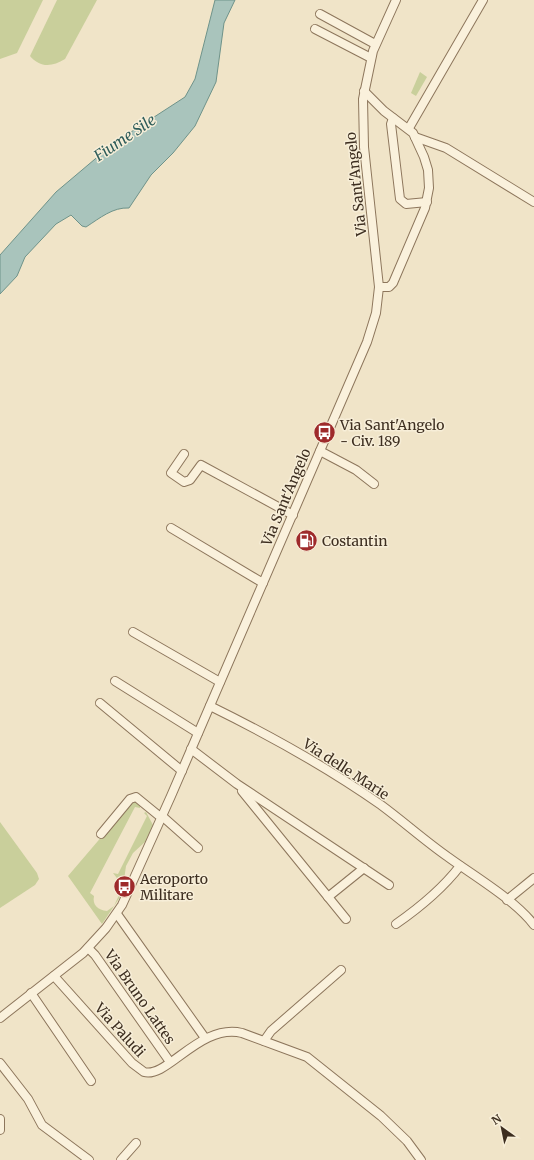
<svg xmlns="http://www.w3.org/2000/svg" width="534" height="1160" viewBox="0 0 534 1160" font-family="Merriweather,serif">
  <rect width="100%" height="100%" fill="#f0e4c8"/>
  <g fill="#c9cf9b">
    <path d="M 0,0 L 43,0 L 17,53 L 0,59 Z"/>
    <path d="M 57,0 L 97,0 L 65,59 C 52,67 40,68 30,56 Z"/>
    <path d="M 420,72 L 427,77 L 416,96 L 411,93 Z"/>
    <path d="M 133,800 L 140,804 L 140,808 L 135,807 L 90,893 L 94,896 C 92,905 98,910 107,911 L 114,906 L 123,886 L 113,873 L 118,874 L 147,816 L 144,813 L 146,812 L 153,825 L 146,841 L 133,853 L 126,866 L 122,894 L 102,924 L 68,876 Z"/>
    <path d="M 0,822 L 37,873 L 39,879 L 35,885 L 0,908 Z"/>
  </g>
  <path fill="#a9c4bc" stroke="#6f938a" d="M 215,0 L 235,0 L 224,23 L 216,82 L 195,126 L 173,153 L 151,175 L 129,208 C 113,207 100,218 86,227 L 82,226 L 71,215 L 56,224 L 25,257 L 17,276 L 0,294 L 0,255 L 56,192 L 114,143 L 185,97 L 195,79 Z"/>
  <g fill="none" stroke-linecap="round" stroke-linejoin="round">
    <defs>
      <g id="minor">
        <path d="M 320,14 L 375,44"/>
        <path d="M 315,29 L 371,58"/>
        <path d="M 364,91 L 384,111 L 413,133 L 424,157 L 428,170 L 429,188 L 425,208 L 393,283 L 389,287 L 379,287"/>
        <path d="M 393,118 L 391,124 L 400,199 L 406,204 L 427,202"/>
        <path d="M 409,128 L 483,0"/>
        <path d="M 415,137 L 446,148 L 534,202"/>
        <path d="M 320,451 L 356,470 L 374,484"/>
        <path d="M 184,454 L 171,473 L 184,482 L 190,480 L 201,465 L 293,515"/>
        <path d="M 171,528 L 263,583"/>
        <path d="M 133,632 L 220,682"/>
        <path d="M 115,681 L 198,733"/>
        <path d="M 100,703 L 182,771"/>
        <path d="M 210,706 C 269,735 327,767 381,805 C 404,822 425,841 448,857 C 474,876 515,900 534,925"/>
        <path d="M 191,749 L 237,784 L 389,885"/>
        <path d="M 242,791 L 346,919"/>
        <path d="M 101,834 L 130,799 L 136,797 L 158,815 L 162,816 L 198,848"/>
        <path d="M 328,897 L 364,868"/>
        <path d="M 507,900 L 534,878"/>
        <path d="M 117,914 L 205,1038"/>
        <path d="M 396,924 C 419,908 443,888 460,866"/>
        <path d="M 88,948 L 95,955 L 170,1062"/>
        <path d="M 54,976 L 132,1063 L 144,1072 C 167,1079 200,1023 242,1033 L 307,1057 L 381,1116 L 407,1141 L 421,1160"/>
        <path d="M 31,993 L 91,1081"/>
        <path d="M 0,1018 L 83,953 L 106,928 L 122,905 L 171,796 L 367,342 L 376,313 L 379,287 L 364,147 L 363,99 L 373,51 L 396,0"/>
        <path d="M 264,1041 L 271,1031 L 341,970"/>
        <path d="M 0,1063 L 28,1099 L 42,1125 L 89,1160"/>
        <path d="M 0,1119 L 0,1130"/>
        <path d="M 121,1160 L 136,1143"/>
      </g>
    </defs>
    <use href="#minor" stroke="#8d765c" stroke-width="10"/>
    <use href="#minor" stroke="#faf1dc" stroke-width="8"/>
  </g>
  <defs>
    <symbol id="bus-disc" viewBox="-11 -11 22 22"><circle r="9.5" fill="#9e2a2b" stroke="#f7eed8"/><path d="M-5-6H5V4H4V6H2V4H-2V6H-4V4H-5ZM-3.5-4V0h7V-4ZM-3.5 1.2v1.5H-2V1.2ZM2 1.2v1.5H3.5V1.2Z" fill="#fff"/></symbol>
    <symbol id="fuel-disc" viewBox="-11 -11 22 22"><circle r="9.5" fill="#9e2a2b" stroke="#f7eed8"/><path d="M-5.5-6h7V0h2V4h1.3V-2.5L3-4.5l.8-.8L6-3V5H2.5V1h-1V6h-7ZM-4.2-4.7v3.2H.2V-4.7Z" fill="#fff"/></symbol>
  </defs>
  <g fill-rule="evenodd">
    <use href="#bus-disc" x="312" y="420" width="25" height="25"/>
    <use href="#fuel-disc" x="294" y="528" width="25" height="25"/>
    <use href="#bus-disc" x="112" y="874" width="25" height="25"/>
  </g>
  <g text-anchor="middle" stroke-width="3" stroke-linejoin="round" paint-order="stroke">
    <g font-size="14" fill="#3d2e20" stroke="#f7eed8">
      <text transform="translate(356 184) rotate(-96)" y="5">Via Sant'Angelo</text>
      <text transform="translate(286 497) rotate(-67)" y="5">Via Sant'Angelo</text>
      <text transform="translate(346 769) rotate(33)" y="5">Via delle Marie</text>
      <text transform="translate(140 997) rotate(55)" y="5">Via Bruno Lattes</text>
      <text transform="translate(120 1030) rotate(48)" y="5">Via Paludi</text>
    </g>
    <g font-size="14" fill="#3d2e20" stroke="#f7eed8" text-anchor="start">
      <text x="340" y="430">Via Sant'Angelo<tspan x="340" dy="16">- Civ. 189</tspan></text>
      <text x="322" y="546">Costantin</text>
      <text x="140" y="884">Aeroporto<tspan x="140" dy="16">Militare</tspan></text>
    </g>
    <g font-size="15" font-style="italic" fill="#2f5d5a" stroke="#f7eed8">
      <text transform="translate(125 138) rotate(-34)" y="5">Fiume Sile</text>
    </g>
  </g>
  <g transform="translate(502 1128) rotate(327)" stroke="#f7eed8" stroke-width="3" paint-order="stroke">
  <path d="M0-3L7 15L0 10L-7 15Z" fill="#3d2e20"/>
  <text y="-6" font-size="11" font-weight="bold" text-anchor="middle" fill="#3d2e20">N</text>
  </g>
</svg>
